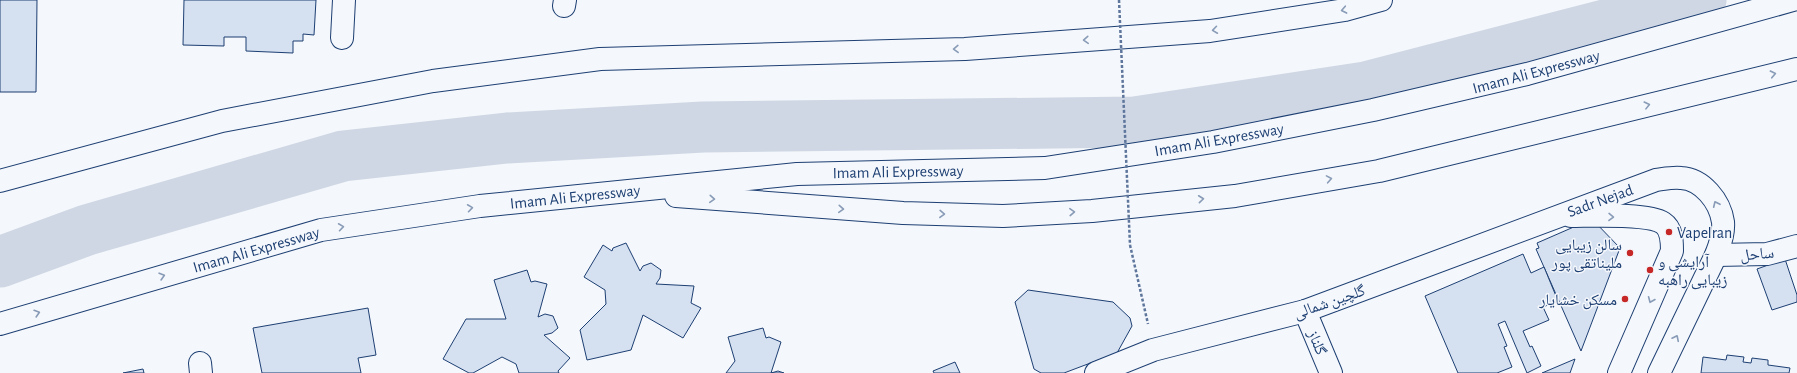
<svg xmlns="http://www.w3.org/2000/svg" width="1797" height="373" viewBox="0 0 1797 373" font-family="'Alegreya Sans','Noto Naskh Arabic',sans-serif">
  <rect width="100%" height="100%" fill="#f4f7fb"/>
  <g fill="none" stroke-linecap="round" stroke-linejoin="round">
    <path stroke="#cfd7e4" stroke-width="51" d="M 0,262 L 87,230 L 343,156 L 507,138 L 703,127 L 1135,122 L 1366,87 L 1701,0"/>
  </g>
  <g fill="#d5e0f0" stroke="#1d3f73">
    <path d="M 0,0 L 37,0 L 36,92 L 0,92 Z"/>
    <path d="M 184,0 L 316,0 L 314,35 L 303,34 L 303,41 L 293,41 L 293,53 L 246,51 L 246,37 L 224,37 L 224,46 L 183,45 Z"/>
    <path d="M 1592,219 L 1620,248 L 1581,351 L 1536,249 L 1539,248 L 1537,243 Z"/>
    <path d="M 626,243 L 640,271 L 643,266 L 651,263 L 661,270 L 660,278 L 656,284 L 694,286 L 691,303 L 701,308 L 683,338 L 643,315 L 631,350 L 587,360 L 580,330 L 606,304 L 605,290 L 584,277 L 603,245 L 612,251 L 613,248 Z"/>
    <path d="M 1523,254 L 1531,273 L 1544,267 L 1558,301 L 1543,307 L 1549,320 L 1523,331 L 1530,347 L 1532,346 L 1541,366 L 1527,373 L 1505,321 L 1498,324 L 1507,346 L 1504,347 L 1512,367 L 1497,373 L 1458,373 L 1425,296 Z"/>
    <path d="M 1785,259 L 1797,295 L 1797,302 L 1772,310 L 1757,269 Z"/>
    <path d="M 527,270 L 531,282 L 535,281 L 547,284 L 538,317 L 545,314 L 553,316 L 558,328 L 552,333 L 544,335 L 570,358 L 558,371 L 559,373 L 519,373 L 516,364 L 502,357 L 473,373 L 469,373 L 443,359 L 466,319 L 506,319 L 494,280 Z"/>
    <path d="M 1028,290 L 1113,302 L 1130,318 L 1132,326 L 1117,353 L 1064,373 L 1041,373 L 1034,369 L 1015,302 Z"/>
    <path d="M 368,308 L 376,355 L 358,358 L 361,373 L 262,373 L 253,328 Z"/>
    <path d="M 763,328 L 766,338 L 769,337 L 781,342 L 771,373 L 778,371 L 784,373 L 726,373 L 735,361 L 728,337 Z"/>
    <path d="M 1727,355 L 1744,357 L 1743,362 L 1751,363 L 1752,358 L 1768,360 L 1768,365 L 1790,368 L 1789,373 L 1701,373 L 1703,357 L 1726,360 Z"/>
    <path d="M 1575,359 L 1570,373 L 1542,373 Z"/>
    <path d="M 955,362 L 960,373 L 934,373 L 933,371 Z"/>
    <path d="M 143,369 L 144,373 L 123,373 Z"/>
  </g>
  <g fill="none" stroke-linecap="round" stroke-linejoin="round">
    <defs>
      <g id="street">
        <path d="M 564,6 L 565,0"/>
        <path d="M 342,38 L 344,0"/>
        <path d="M 1716,255 L 1767,254 L 1797,246"/>
        <path d="M 1305,311 L 1331,373"/>
        <path d="M 200,363 L 201,373"/>
      </g>
      <g id="secondary">
        <path d="M 1571,216 C 1591,216 1648,213 1663,223 C 1672,229 1672,241 1672,251 L 1619,373"/>
        <path d="M 1096,373 L 1153,350 L 1305,311 L 1656,180 C 1664,179 1673,177 1681,178 C 1702,179 1720,201 1723,222 C 1724,232 1720,245 1716,255 L 1659,373"/>
      </g>
      <g id="highway">
        <path d="M 0,181 L 222,121 L 433,81 L 600,59 L 965,49 L 1210,31 L 1345,10 L 1381,0"/>
        <path d="M 676,196 L 903,213 L 1003,216 L 1092,211 L 1235,196 L 1379,171 L 1797,69"/>
        <path d="M 0,324 L 321,230 L 480,206 L 797,174 L 1045,168 L 1213,142 L 1373,110 L 1527,74 L 1793,0"/>
      </g>
    </defs>
    <use href="#street" stroke="#1d3f73" stroke-width="24"/>
    <use href="#secondary" stroke="#1d3f73" stroke-width="24"/>
    <use href="#highway" stroke="#1d3f73" stroke-width="24"/>
    <path stroke="#5e769c" stroke-width="2.5" stroke-dasharray="3 2" stroke-linecap="butt" d="M 1130,245 L 1148,324"/>
    <use href="#street" stroke="#f4f7fb" stroke-width="22"/>
    <use href="#secondary" stroke="#f4f7fb" stroke-width="22"/>
    <use href="#highway" stroke="#f4f7fb" stroke-width="22"/>
    <path stroke="#5e769c" stroke-width="2.5" stroke-dasharray="3 2" stroke-linecap="butt" d="M 1119,0 L 1130,245"/>
  </g>
  <defs><path id="oneway-chevron" d="M-2-3.5L2.5 0L-2 3.5" fill="none" stroke-width="1.6" stroke-linecap="round" stroke-linejoin="round"/></defs>
  <g stroke="#889bb7">
    <use href="#oneway-chevron" transform="translate(1344 10) rotate(169)"/>
    <use href="#oneway-chevron" transform="translate(1215 30) rotate(172)"/>
    <use href="#oneway-chevron" transform="translate(1086 40) rotate(176)"/>
    <use href="#oneway-chevron" transform="translate(956 49) rotate(178)"/>
    <use href="#oneway-chevron" transform="translate(1773 74) rotate(-12)"/>
    <use href="#oneway-chevron" transform="translate(1647 105) rotate(-14)"/>
    <use href="#oneway-chevron" transform="translate(1329 179) rotate(-10)"/>
    <use href="#oneway-chevron" transform="translate(712 199) rotate(4)"/>
    <use href="#oneway-chevron" transform="translate(1201 199) rotate(-6)"/>
    <use href="#oneway-chevron" transform="translate(1716 204) rotate(-115)"/>
    <use href="#oneway-chevron" transform="translate(470 208) rotate(-8)"/>
    <use href="#oneway-chevron" transform="translate(841 209) rotate(4)"/>
    <use href="#oneway-chevron" transform="translate(1072 212) rotate(-3)"/>
    <use href="#oneway-chevron" transform="translate(942 214) rotate(2)"/>
    <use href="#oneway-chevron" transform="translate(1611 217) rotate(1)"/>
    <use href="#oneway-chevron" transform="translate(341 227) rotate(-8)"/>
    <use href="#oneway-chevron" transform="translate(162 276) rotate(-16)"/>
    <use href="#oneway-chevron" transform="translate(1651 300) rotate(113)"/>
    <use href="#oneway-chevron" transform="translate(37 313) rotate(-17)"/>
    <use href="#oneway-chevron" transform="translate(1676 338) rotate(-64)"/>
  </g>
  <g fill="#c62828" stroke="#f4f7fb" stroke-width="1.5">
    <circle cx="1669" cy="232" r="4"/>
    <circle cx="1630" cy="253" r="4"/>
    <circle cx="1650" cy="270" r="4"/>
    <circle cx="1625" cy="299" r="4"/>
  </g>
  <g text-anchor="middle" stroke-width="3" stroke-linejoin="round" paint-order="stroke">
    <g font-size="16" fill="#1d3f73" stroke="#f4f7fb">
      <text transform="translate(1536 71) rotate(-15)" y="6">Imam Ali Expressway</text>
      <text transform="translate(1219 139) rotate(-10)" y="6">Imam Ali Expressway</text>
      <text transform="translate(898 171) rotate(-1)" y="6">Imam Ali Expressway</text>
      <text transform="translate(575 196) rotate(-6)" y="6">Imam Ali Expressway</text>
      <text transform="translate(1600 200) rotate(-20)" y="6">Sadr Nejad</text>
      <text transform="translate(256 249) rotate(-16)" y="6">Imam Ali Expressway</text>
      <text transform="translate(1757 253) rotate(-5)" y="6">ساحل</text>
      <text transform="translate(1329 301) rotate(-19)" y="6">گلچین شمالی</text>
      <text transform="translate(1318 342) rotate(68)" y="6">گلناز</text>
    </g>
    <g font-size="16" fill="#1d3f73" stroke="#f4f7fb" text-anchor="start">
      <text x="1677" y="238">VapeIran</text>
      <text x="1622" y="250" text-anchor="end">سالن زیبایی<tspan x="1622" dy="18">ملیناتقی پور</tspan></text>
      <text x="1658" y="267">آرایشی و<tspan x="1658" dy="18">زیبایی راهبه</tspan></text>
      <text x="1617" y="305" text-anchor="end">مسکن خشایار</text>
    </g>
  </g>
</svg>
